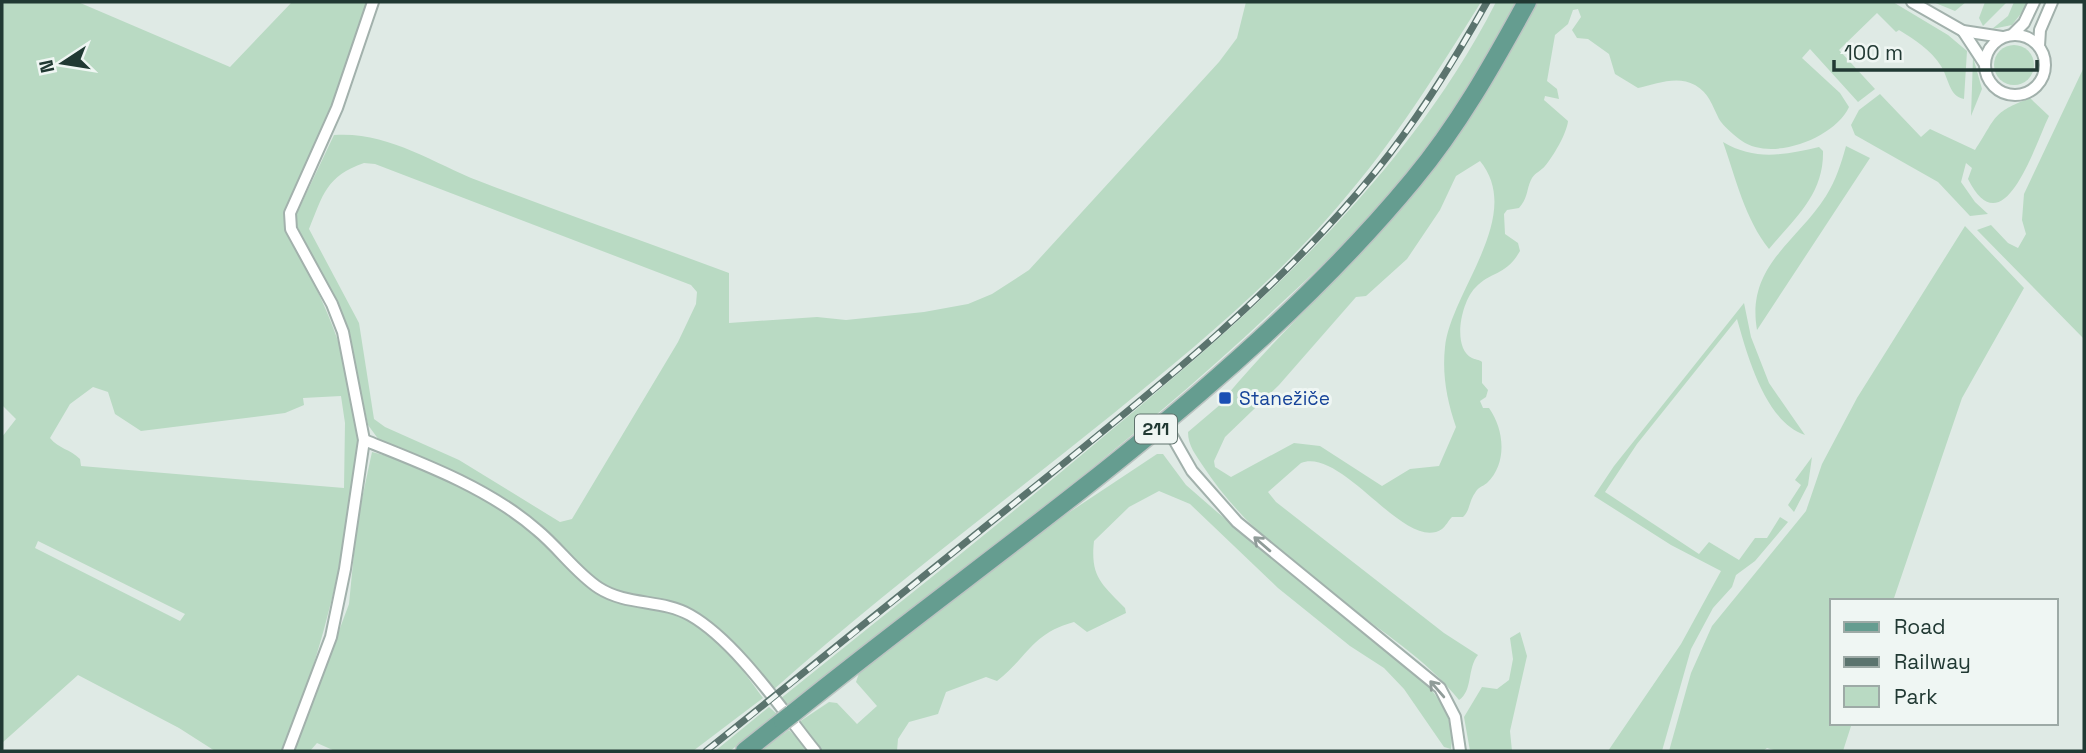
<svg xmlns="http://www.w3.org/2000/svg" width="2086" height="753" viewBox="0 0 2086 753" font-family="'Space Grotesk',sans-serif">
  <rect width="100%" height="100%" fill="#dfeae5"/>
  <g fill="#b9dac3" fill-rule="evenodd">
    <path d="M 2,2 L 78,2 L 230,67 L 292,2 L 367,2 L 330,114 L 285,216 L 285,226 C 320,294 348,347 358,425 C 361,450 355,475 351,499 C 338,590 316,665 284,751 L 215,751 L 179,728 L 78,675 L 2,743 L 2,437 L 16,419 L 2,405 ZM 93,387 L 108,392 L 115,414 L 141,431 L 285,413 L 304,405 L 303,398 L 341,396 L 345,423 L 344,488 L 81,466 L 80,459 C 70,449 59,449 50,438 L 70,404 ZM 38,541 L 185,614 L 180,621 L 35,548 Z"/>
    <path d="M 1246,2 L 1481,2 C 1437,73 1394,142 1339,205 C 1273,283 1193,349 1114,413 C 1000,505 882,593 773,690 L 719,631 L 684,606 L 612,590 L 585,571 L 540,524 L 454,472 L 379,440 L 368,425 L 347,328 L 339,306 L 297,226 L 296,215 L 334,135 C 387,131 431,162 479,181 C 562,213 646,242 729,273 L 729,323 L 817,317 L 846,320 L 924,312 L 968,304 L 992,294 L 1029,270 L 1219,62 L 1237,38 ZM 364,163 L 375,164 L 691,285 L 697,292 L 696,304 L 678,342 L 572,519 L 560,522 L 459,460 L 385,427 L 374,419 L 359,323 L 309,229 C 323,195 326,176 364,163 Z"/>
    <path d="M 1496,2 L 1518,2 C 1484,61 1451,122 1408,176 C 1369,223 1322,265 1277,307 C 1124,452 952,577 786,707 L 780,699 C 890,610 1001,523 1109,432 C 1258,308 1406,178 1496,2 Z"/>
    <path d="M 1536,2 L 1893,2 L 1948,35 L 1967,51 L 1964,99 C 1949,96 1949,79 1941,66 C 1931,50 1915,40 1899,30 L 1896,32 L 1877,13 L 1839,50 L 1875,89 L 1858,102 L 1810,49 L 1802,58 L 1840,93 L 1849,107 C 1835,138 1772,162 1742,141 C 1735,136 1723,126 1719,119 C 1712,105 1709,93 1695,85 C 1677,75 1656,84 1638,88 L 1615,74 L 1609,54 L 1588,39 L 1577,38 L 1572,30 L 1581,17 L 1578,9 L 1573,10 L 1568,24 L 1555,35 L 1547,81 L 1557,89 L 1559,99 L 1545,96 L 1544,100 L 1568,121 C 1567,133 1553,157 1545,166 C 1542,170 1535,173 1532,178 C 1526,189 1529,196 1519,208 L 1507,210 L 1504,214 L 1505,234 L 1518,243 L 1520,251 C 1505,277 1492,270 1475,288 C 1462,301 1451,347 1472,358 C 1475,360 1479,359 1482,362 L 1482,383 L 1488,390 L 1486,397 L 1480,401 L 1483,408 L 1489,408 C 1504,429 1508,463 1487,483 C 1482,487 1478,487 1475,493 C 1469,501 1470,511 1463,517 L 1452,517 C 1449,520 1445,527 1442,529 C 1406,554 1343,447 1301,463 L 1268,492 L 1276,502 L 1444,633 L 1478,655 C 1467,668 1473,691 1459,700 C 1432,666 1397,642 1362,616 C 1303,572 1243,527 1203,466 C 1196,455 1188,446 1188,432 L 1228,398 L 1228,394 C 1284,328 1349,269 1406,203 C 1458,143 1501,73 1536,2 ZM 1480,161 C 1525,216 1451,291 1445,347 C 1442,375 1447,401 1456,427 L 1439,466 L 1410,469 L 1382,486 L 1320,446 L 1294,443 L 1231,477 L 1215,467 L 1214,461 L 1225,437 L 1279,385 L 1356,297 L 1366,296 L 1407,259 L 1440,210 L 1456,176 Z"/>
    <path d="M 1933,2 L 1966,2 L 1955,11 Z"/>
    <path d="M 1985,2 L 2007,2 L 1983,26 L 1979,18 Z"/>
    <path d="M 2014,2 L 2030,2 L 2012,25 L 1992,29 L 2008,16 Z"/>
    <circle cx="2014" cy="65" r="20"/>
    <path d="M 1973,57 L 1982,89 L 1971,116 Z"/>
    <path d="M 2084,67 L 2084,339 L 1977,230 L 1991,225 L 2008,243 L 2018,248 L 2026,234 L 2022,220 L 2024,194 Z"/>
    <path d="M 1880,94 L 1921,137 L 1930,129 L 1975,150 C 1997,117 1991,113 2030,98 L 2049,116 C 2034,147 2003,249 1968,179 L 1972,168 L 1966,163 L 1961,182 L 1975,202 L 1988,214 L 1970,216 L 1938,182 L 1855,135 L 1851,125 L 1859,110 Z"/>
    <path d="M 1723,142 C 1755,161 1784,155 1819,147 L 1823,151 C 1824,194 1795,218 1769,249 C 1745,219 1736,179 1723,142 Z"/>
    <path d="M 1846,146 L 1870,158 L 1757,330 C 1746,266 1796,243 1826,196 C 1836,180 1841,164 1846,146 Z"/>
    <path d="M 1965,226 L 2024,288 L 1962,398 L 1893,601 L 1832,601 L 1832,723 L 1852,723 L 1843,751 L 1777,751 L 1767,748 L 1763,751 L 1669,751 L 1691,673 L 1712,626 L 1806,511 L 1822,464 L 1857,398 Z"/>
    <path d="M 1744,303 L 1751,337 L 1769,383 L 1805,435 C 1765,422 1747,354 1737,319 L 1637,444 L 1605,492 L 1699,554 L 1709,542 L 1739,560 L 1755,538 L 1767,538 L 1780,517 L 1788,522 L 1755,561 L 1736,575 L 1732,587 L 1713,608 L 1691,649 L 1662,751 L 1608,751 L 1681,644 L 1721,571 L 1671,545 L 1594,496 L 1614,466 Z"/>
    <path d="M 372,452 C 417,462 498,501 534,531 C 557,551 573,577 599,594 C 619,606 644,606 666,610 C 708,619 739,665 763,698 L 693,751 L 335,751 L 317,743 L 310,751 L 294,751 L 349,604 L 357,522 Z"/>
    <path d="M 1157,454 L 1163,454 L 1186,485 L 1217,512 L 1430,688 C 1445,707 1455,725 1451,749 L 1444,747 L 1404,689 L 1384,668 L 1350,646 L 1278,588 L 1190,504 L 1159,491 L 1129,507 L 1094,541 C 1090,577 1102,584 1125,608 L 1126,613 L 1087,632 L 1074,622 C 1032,633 1028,657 997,681 L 986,677 L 946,692 L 938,714 L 909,722 L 898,739 L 897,751 L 821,751 L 799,722 L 829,702 L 837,703 L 857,724 L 877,706 L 856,682 L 859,673 L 1038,533 Z"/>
    <path d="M 1812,457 L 1808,485 L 1794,512 L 1788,505 L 1801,485 L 1795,480 Z"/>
    <path d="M 1520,632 L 1527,656 L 1510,731 L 1512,751 L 1470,751 L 1464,717 L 1482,687 L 1497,689 L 1509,680 L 1513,659 L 1510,638 Z"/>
    <path d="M 769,707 L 777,714 L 730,751 L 715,751 Z"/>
    <path d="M 789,730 L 807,748 L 800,751 L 760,751 Z"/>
  </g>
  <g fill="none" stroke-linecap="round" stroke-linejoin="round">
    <defs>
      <g id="street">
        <path d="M 1912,2 L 1963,31 L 2002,37"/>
        <path d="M 1963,31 L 1984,63"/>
        <circle cx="2015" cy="65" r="30"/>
        <path d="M 2012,35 L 2024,23 L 2034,2"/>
        <path d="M 2039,46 L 2040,30 L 2052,2"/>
        <path d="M 1164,422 L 1192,471 L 1237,522 L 1440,688 L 1455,717 L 1460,751"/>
        <path d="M 364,440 C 422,463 489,488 537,530 C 559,548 576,573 599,588 C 627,606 662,599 690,615 C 736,641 782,710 815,751"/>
        <path d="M 288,751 L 331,637 L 345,569 L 364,440 L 343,332 L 332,304 L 291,229 L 290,213 L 337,108 L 373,2"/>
      </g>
      <g id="primary">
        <path d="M 792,714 C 1003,543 1238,391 1413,180 C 1458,126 1493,64 1527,2"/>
        <path d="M 745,751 L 783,721"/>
      </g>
    </defs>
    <use href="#street" stroke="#a2b1ac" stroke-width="14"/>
    <use href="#primary" stroke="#bcc4c2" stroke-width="21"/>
    <use href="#street" stroke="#fff" stroke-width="10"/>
    <use href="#primary" stroke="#659d90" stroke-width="18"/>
    <defs>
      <path id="rail" d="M 706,751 C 812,667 917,582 1022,497 C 1147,396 1274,296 1376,171 C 1419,118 1454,61 1487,2"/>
    </defs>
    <use href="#rail" stroke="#5b746e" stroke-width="7"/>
    <use href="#rail" stroke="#eff6f3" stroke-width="4.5" stroke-dasharray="13" stroke-linecap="butt"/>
    <defs>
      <path id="primary-bridge" d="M 783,721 L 792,714"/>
    </defs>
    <use href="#primary-bridge" stroke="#bcc4c2" stroke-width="21" stroke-linecap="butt"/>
    <use href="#primary-bridge" stroke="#659d90" stroke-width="18"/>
  </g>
  <defs><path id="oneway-shaft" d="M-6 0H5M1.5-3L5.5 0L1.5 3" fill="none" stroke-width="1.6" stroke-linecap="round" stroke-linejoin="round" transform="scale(1.75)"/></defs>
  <g stroke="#909c99">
    <use href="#oneway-shaft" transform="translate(1262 544) rotate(-139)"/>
    <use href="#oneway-shaft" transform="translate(1437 689) rotate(-131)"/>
  </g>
  <rect fill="#1a4fb4" stroke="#eff6f3" stroke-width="2.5" x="1218" y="391" width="14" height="14" rx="3.5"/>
  <g text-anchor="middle" stroke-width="6" stroke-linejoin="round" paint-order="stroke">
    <rect fill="#eff6f3" stroke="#5f726d" stroke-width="2" x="1135" y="414.5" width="42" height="29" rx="5"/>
    <g font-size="18" font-weight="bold" fill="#213933">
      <text x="1156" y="435">211</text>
    </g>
    <g font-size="19" fill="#164399" stroke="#eff6f3" text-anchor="start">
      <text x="1239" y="405">Stanežiče</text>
    </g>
  </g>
  <rect width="2086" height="753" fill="none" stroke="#213933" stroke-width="7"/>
  <rect x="1830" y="599" width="228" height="126" fill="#eff6f3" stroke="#9daaa6" stroke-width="2"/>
  <rect x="1844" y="622" width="35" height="10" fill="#659d90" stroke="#9daaa6" stroke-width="2"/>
  <text x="1894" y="634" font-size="21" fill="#213933">Road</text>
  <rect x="1844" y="657" width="35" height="10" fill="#5b746e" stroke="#9daaa6" stroke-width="2"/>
  <text x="1894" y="669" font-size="21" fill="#213933">Railway</text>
  <rect x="1844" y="686" width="35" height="21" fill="#b9dac3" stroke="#9daaa6" stroke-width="2"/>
  <text x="1894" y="704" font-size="21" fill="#213933">Park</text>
  <g transform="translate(63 63) rotate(258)" stroke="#eff6f3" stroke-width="5" paint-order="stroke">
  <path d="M0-5L12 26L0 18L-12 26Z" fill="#213933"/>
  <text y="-10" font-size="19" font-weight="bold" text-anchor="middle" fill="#213933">N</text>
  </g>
  <path d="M1834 60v10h203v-10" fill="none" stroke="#213933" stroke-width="3.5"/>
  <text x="1844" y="60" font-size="21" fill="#213933" stroke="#eff6f3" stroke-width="5" paint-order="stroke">100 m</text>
</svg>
